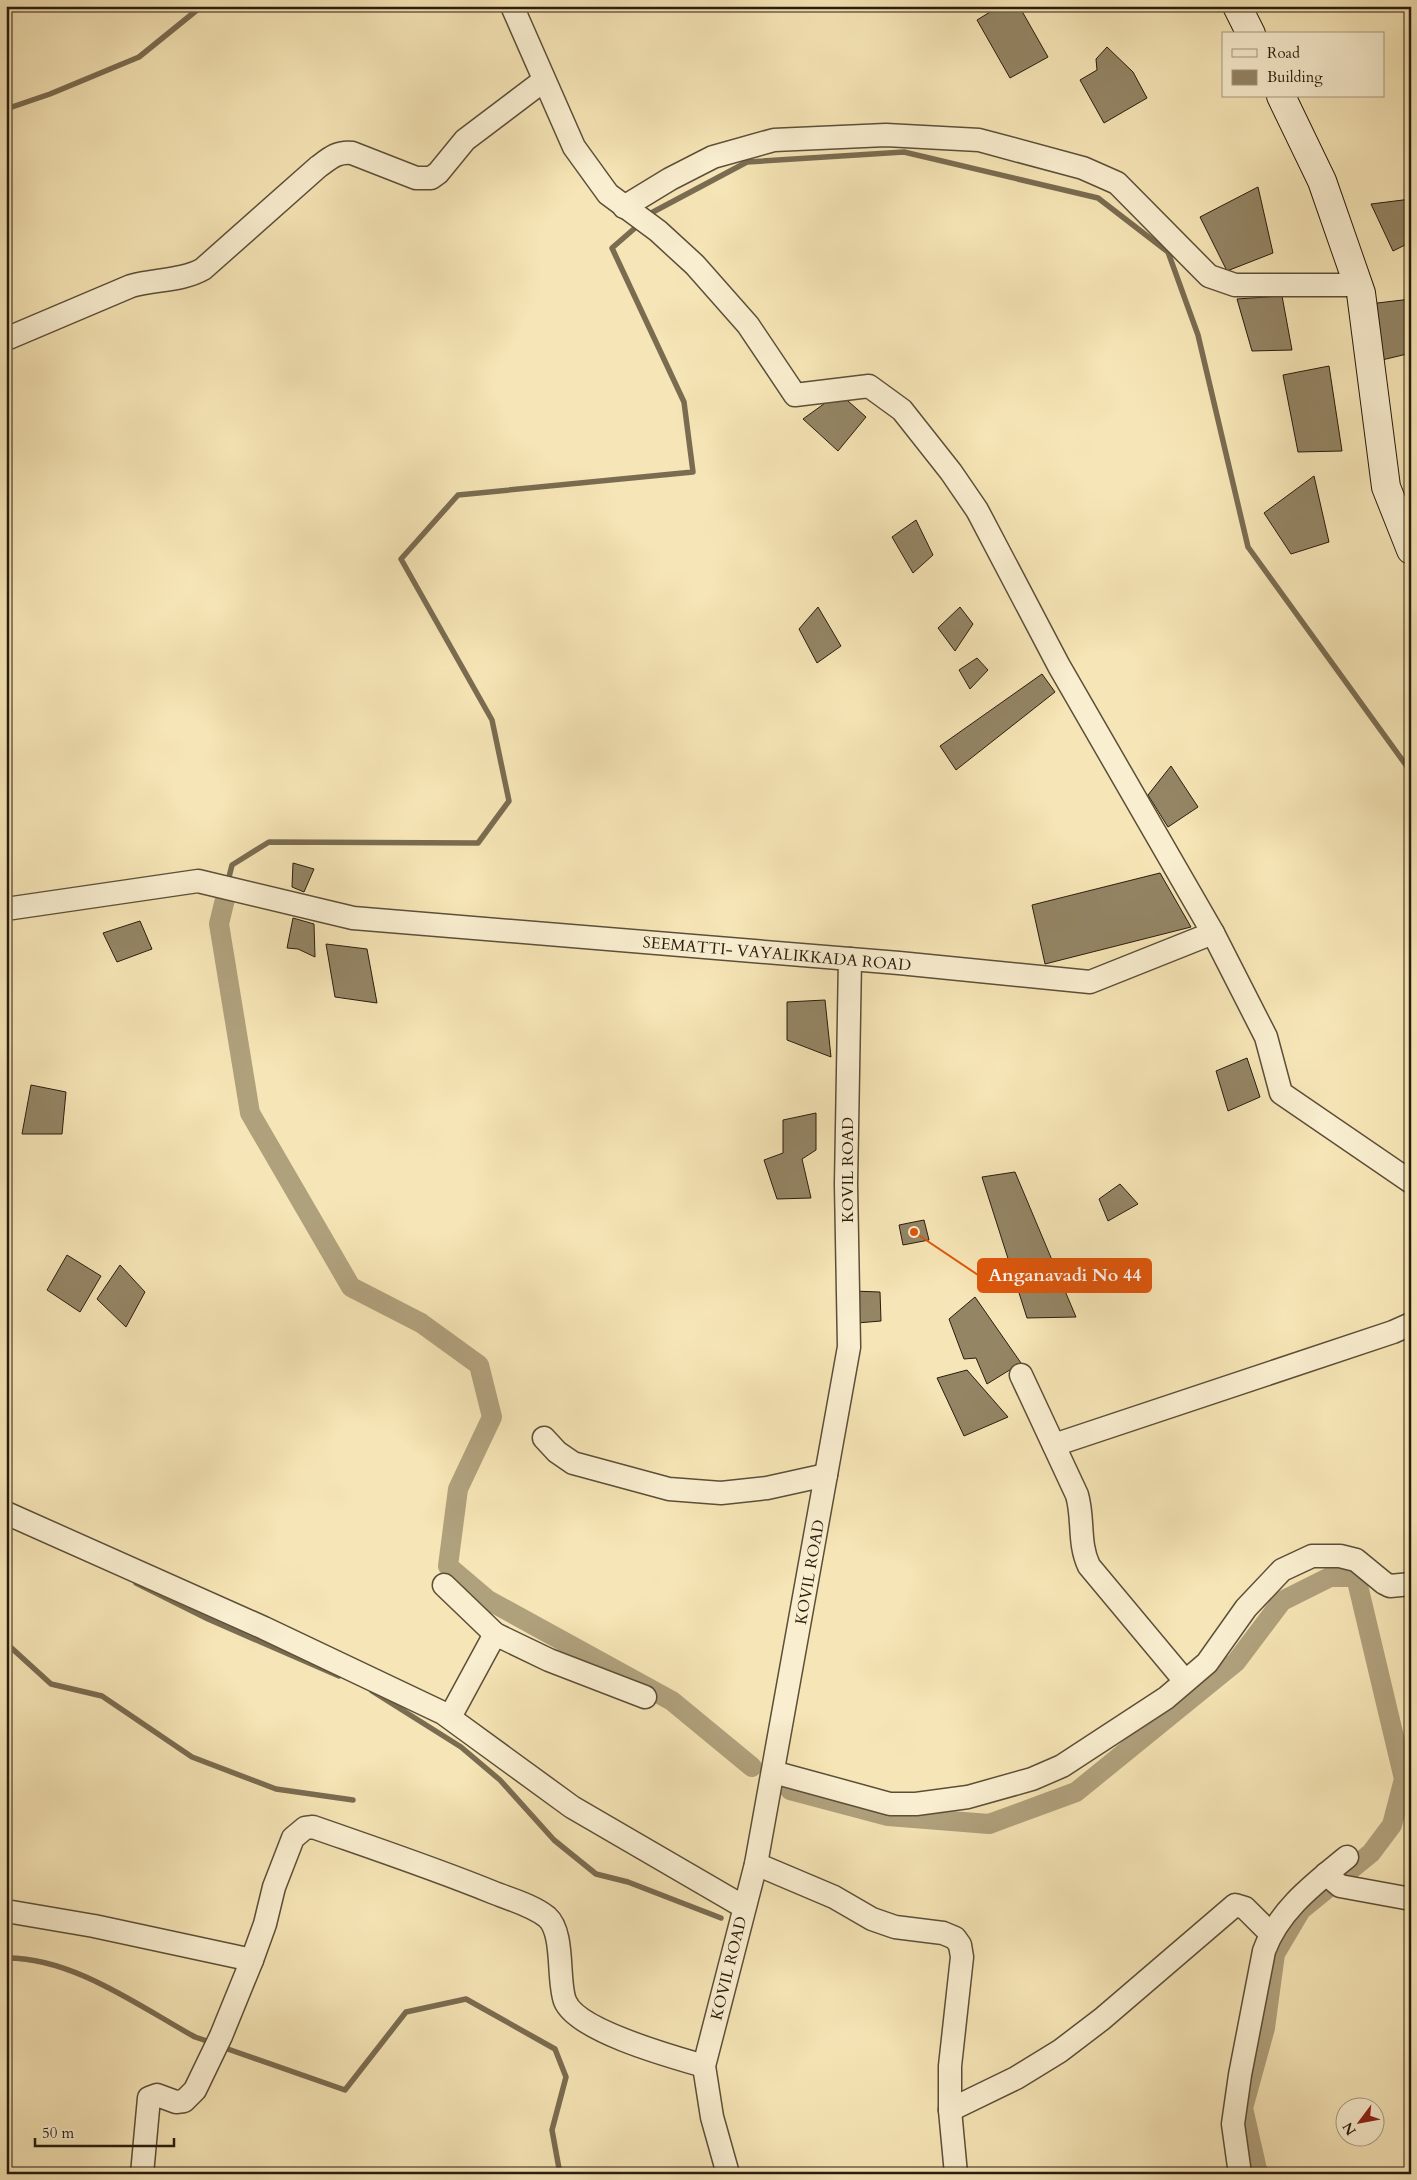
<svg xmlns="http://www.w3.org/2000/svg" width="1417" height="2180" viewBox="0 0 1417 2180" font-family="Cardo,serif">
  <rect width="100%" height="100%" fill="#f6e5b6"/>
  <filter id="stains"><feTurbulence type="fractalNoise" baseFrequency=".004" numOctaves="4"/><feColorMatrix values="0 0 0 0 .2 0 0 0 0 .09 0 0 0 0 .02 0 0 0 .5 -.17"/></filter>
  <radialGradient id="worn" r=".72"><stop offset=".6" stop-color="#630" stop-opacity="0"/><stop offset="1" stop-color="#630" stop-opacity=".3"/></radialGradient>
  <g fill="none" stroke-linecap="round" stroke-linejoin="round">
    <g stroke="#7a6c51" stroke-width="5.5">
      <path d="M 6,109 L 50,94 L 139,57 L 202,6"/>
      <path d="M 653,212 L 747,162 L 904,152 L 1098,198 L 1168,252 L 1198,335 L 1248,547 L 1411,772"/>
      <path d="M 229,877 L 232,865 L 269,842 L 478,843 L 509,801 L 492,720 L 401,559 L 458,495 L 693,472 L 684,402 L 612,248 L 635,228"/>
      <path d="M 136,1583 L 208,1619 L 339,1676"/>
      <path d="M 6,1643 L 51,1684 L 102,1696 L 192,1757 L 276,1789 L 353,1800"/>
      <path d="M 372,1691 L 461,1747 L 500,1780 L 554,1840 L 596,1874 L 628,1882 L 721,1918"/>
      <path d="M 6,1958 C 72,1957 139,2006 195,2037 L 213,2043"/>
      <path d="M 222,2047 L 345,2090 L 406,2012 L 466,1999 L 555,2049 L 566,2077 L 552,2130 L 560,2174"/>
    </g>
    <g stroke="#b0a17d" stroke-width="20">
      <path d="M 225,899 L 219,924 L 250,1113 L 351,1287 L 421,1323 L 479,1365 L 492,1417 L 458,1489 L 448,1566 L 488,1600 L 672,1701 L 752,1767"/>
      <path d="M 790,1790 L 888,1816 L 989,1824 L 1076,1792 L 1236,1662 L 1282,1601 L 1330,1577 L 1356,1577 L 1404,1779 L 1392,1825 L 1371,1853 L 1301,1910 L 1275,1954 L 1265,2028 L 1243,2108 L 1258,2174"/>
    </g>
  </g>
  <g fill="#948565" stroke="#291d0e">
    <path d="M 1000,6 L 1019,6 L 1048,57 L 1010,78 L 977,20 Z"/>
    <path d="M 1107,47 L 1133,72 L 1147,98 L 1104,123 L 1080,80 L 1097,70 L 1096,59 Z"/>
    <path d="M 1258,187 L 1273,253 L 1227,271 L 1200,217 Z"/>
    <path d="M 1411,199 L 1411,242 L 1393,251 L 1371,204 Z"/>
    <path d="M 1282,296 L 1292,350 L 1252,351 L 1237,299 Z"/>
    <path d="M 1411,299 L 1411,353 L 1382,360 L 1369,304 Z"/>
    <path d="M 1329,366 L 1342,451 L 1298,452 L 1283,375 Z"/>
    <path d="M 839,393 L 866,417 L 838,451 L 803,419 Z"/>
    <path d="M 1314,476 L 1329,542 L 1291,554 L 1264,513 Z"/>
    <path d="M 916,520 L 933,555 L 913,573 L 892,537 Z"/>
    <path d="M 818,607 L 841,646 L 817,663 L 799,629 Z"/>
    <path d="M 960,607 L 973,624 L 955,651 L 938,628 Z"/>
    <path d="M 977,658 L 988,670 L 970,689 L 959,670 Z"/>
    <path d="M 1042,674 L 1055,692 L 956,770 L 940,746 Z"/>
    <path d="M 1171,766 L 1198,807 L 1168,827 L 1148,795 Z"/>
    <path d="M 293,863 L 314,869 L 304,892 L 292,887 Z"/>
    <path d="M 1160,873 L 1191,927 L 1045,964 L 1032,905 Z"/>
    <path d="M 293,918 L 314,924 L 315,957 L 298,949 L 287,948 Z"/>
    <path d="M 140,921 L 152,949 L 117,962 L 103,933 Z"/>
    <path d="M 326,944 L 367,949 L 377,1003 L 335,997 Z"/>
    <path d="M 825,1000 L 831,1057 L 787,1040 L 787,1002 Z"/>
    <path d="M 1247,1058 L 1260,1097 L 1228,1111 L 1216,1071 Z"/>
    <path d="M 31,1085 L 66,1092 L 62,1134 L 22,1134 Z"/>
    <path d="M 816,1113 L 816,1150 L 802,1159 L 811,1198 L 777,1199 L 764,1160 L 783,1153 L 783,1120 Z"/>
    <path d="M 1015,1172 L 1076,1317 L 1027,1318 L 982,1177 Z"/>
    <path d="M 1120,1184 L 1138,1204 L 1108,1221 L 1099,1199 Z"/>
    <path d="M 924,1220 L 929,1240 L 903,1245 L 899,1225 Z"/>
    <path d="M 67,1255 L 101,1276 L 80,1312 L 47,1290 Z"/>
    <path d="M 120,1265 L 145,1292 L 126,1327 L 97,1299 Z"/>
    <path d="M 853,1291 L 880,1292 L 881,1321 L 857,1323 Z"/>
    <path d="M 975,1297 L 1021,1363 L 987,1384 L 976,1358 L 964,1359 L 949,1319 Z"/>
    <path d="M 967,1370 L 1008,1417 L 964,1436 L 937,1378 Z"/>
  </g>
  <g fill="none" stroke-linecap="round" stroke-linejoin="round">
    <defs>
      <g id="street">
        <path d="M 512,6 L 574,147 L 608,194 L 658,231 L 695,265 L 748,325 L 795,395 L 869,386 L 902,410 L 951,472 L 977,510 L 1059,666 L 1213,933"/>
        <path d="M 624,207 L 670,179 L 713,157 L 774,140 L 886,135 L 979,140 L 1083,168 L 1117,183 L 1209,276 L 1235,285 L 1358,285"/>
        <path d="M 6,339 L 131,286 C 155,279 182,281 203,269 L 318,167 C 329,159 337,151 352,153 L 416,178 L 431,178 L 438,173 L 465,140 L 543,81"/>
        <path d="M 6,909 L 198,881 L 353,918 L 899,963 L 1090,982 L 1213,933 L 1266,1037 L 1281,1093 L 1411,1182"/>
        <path d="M 1021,1375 L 1077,1495 C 1084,1519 1078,1543 1089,1566 L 1185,1681"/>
        <path d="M 544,1438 L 557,1452 L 573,1463 L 669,1489 L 721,1493 L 767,1488 L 826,1475"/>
        <path d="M 1054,1445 L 1393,1332 L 1411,1324"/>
        <path d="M 6,1513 L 264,1628 L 443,1713 L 572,1807 L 744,1907"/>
        <path d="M 444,1585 L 495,1634"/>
        <path d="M 450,1717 L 495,1634 L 549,1660 L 645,1697"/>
        <path d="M 773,1772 L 890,1804 L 916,1804 L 968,1797 L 1032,1779 L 1062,1766 L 1166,1698 L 1207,1663 L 1246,1608 L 1282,1570 L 1312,1556 L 1340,1556 L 1356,1560 L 1384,1583 L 1390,1586 L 1411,1584"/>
        <path d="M 756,1864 L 834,1897 L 872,1919 L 895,1927 L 943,1933 L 955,1938 L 960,1945 L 962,1957 L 950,2066 L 950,2110 L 956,2174"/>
        <path d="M 1326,1874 L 1340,1886 L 1411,1899"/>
        <path d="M 6,1911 L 94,1926 L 252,1960"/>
        <path d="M 950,2110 L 1016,2078 L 1060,2051 L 1102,2019 L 1235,1905 L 1245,1908 L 1270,1933"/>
        <path d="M 142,2174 L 149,2098 L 157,2095 L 176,2102 L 184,2101 L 195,2090 L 221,2036 L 252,1960 L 265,1924 L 274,1887 L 293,1838 L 305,1828 L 313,1827 C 373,1848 433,1868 492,1892 C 509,1899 532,1905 547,1917 C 565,1933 557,1980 565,2001 C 577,2031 673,2057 704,2066"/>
        <path d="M 728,2174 L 712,2117 L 704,2066 L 756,1864 L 849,1347 L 846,1184 L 850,959"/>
        <path d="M 1240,2174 L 1233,2124 L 1240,2075 L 1264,1951 C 1279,1910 1314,1884 1347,1857"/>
      </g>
      <g id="secondary">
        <path d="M 1237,6 L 1251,34"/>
        <path d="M 1281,96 L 1322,181 L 1361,293 L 1386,487 L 1411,550"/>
      </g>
    </defs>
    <use href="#street" stroke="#5c4f38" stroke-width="25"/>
    <use href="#secondary" stroke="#291d0e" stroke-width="30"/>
    <use href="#street" stroke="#f9eed0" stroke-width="22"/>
    <use href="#secondary" stroke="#f9eed0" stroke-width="28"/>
  </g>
  <g text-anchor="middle" stroke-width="4.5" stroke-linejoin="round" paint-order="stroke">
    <g font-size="16" fill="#291d0e" stroke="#f9eed0">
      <text transform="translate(777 953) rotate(5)" y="6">SEEMATTI- VAYALIKKADA ROAD</text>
      <text transform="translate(847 1170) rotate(-90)" y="6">KOVIL ROAD</text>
      <text transform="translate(809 1572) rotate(-80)" y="6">KOVIL ROAD</text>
      <text transform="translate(728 1968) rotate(-76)" y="6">KOVIL ROAD</text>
    </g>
  </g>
  <path fill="none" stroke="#de560c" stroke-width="2" d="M914 1232L978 1275"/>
  <circle fill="#de560c" stroke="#f9eed0" stroke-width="2" cx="914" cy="1232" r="5"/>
  <rect fill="#de560c" stroke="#de560c" stroke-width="2" x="978" y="1259" width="173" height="33" rx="5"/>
  <g font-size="18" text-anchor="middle" font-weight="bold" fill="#fff">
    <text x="1065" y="1281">Anganavadi No 44</text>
  </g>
  <rect width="1417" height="2180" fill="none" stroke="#f6e5b6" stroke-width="25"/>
  <rect x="8" y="8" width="1402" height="2165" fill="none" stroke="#291d0e" stroke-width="2.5"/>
  <rect x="12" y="12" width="1392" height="2155" fill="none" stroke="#291d0e"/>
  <rect x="1222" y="32" width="162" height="65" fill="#f9eed0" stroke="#a69a82"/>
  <rect x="1232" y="49" width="25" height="8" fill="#f9eed0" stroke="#a69a82"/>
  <text x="1267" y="58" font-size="15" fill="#291d0e">Road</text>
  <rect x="1232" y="70" width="25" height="15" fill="#948565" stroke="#a69a82"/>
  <text x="1267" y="82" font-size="15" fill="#291d0e">Building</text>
  <g transform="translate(1360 2122) rotate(238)"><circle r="24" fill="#f9eed0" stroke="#a69a82"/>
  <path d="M0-4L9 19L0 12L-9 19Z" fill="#8f2418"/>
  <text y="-8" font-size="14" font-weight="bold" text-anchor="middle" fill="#291d0e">N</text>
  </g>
  <path d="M35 2138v8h139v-8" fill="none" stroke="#291d0e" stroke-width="2.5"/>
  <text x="42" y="2138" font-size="15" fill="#291d0e" stroke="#f9eed0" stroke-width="4" paint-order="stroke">50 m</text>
  <rect width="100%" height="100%" filter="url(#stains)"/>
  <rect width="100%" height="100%" fill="url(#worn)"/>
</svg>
